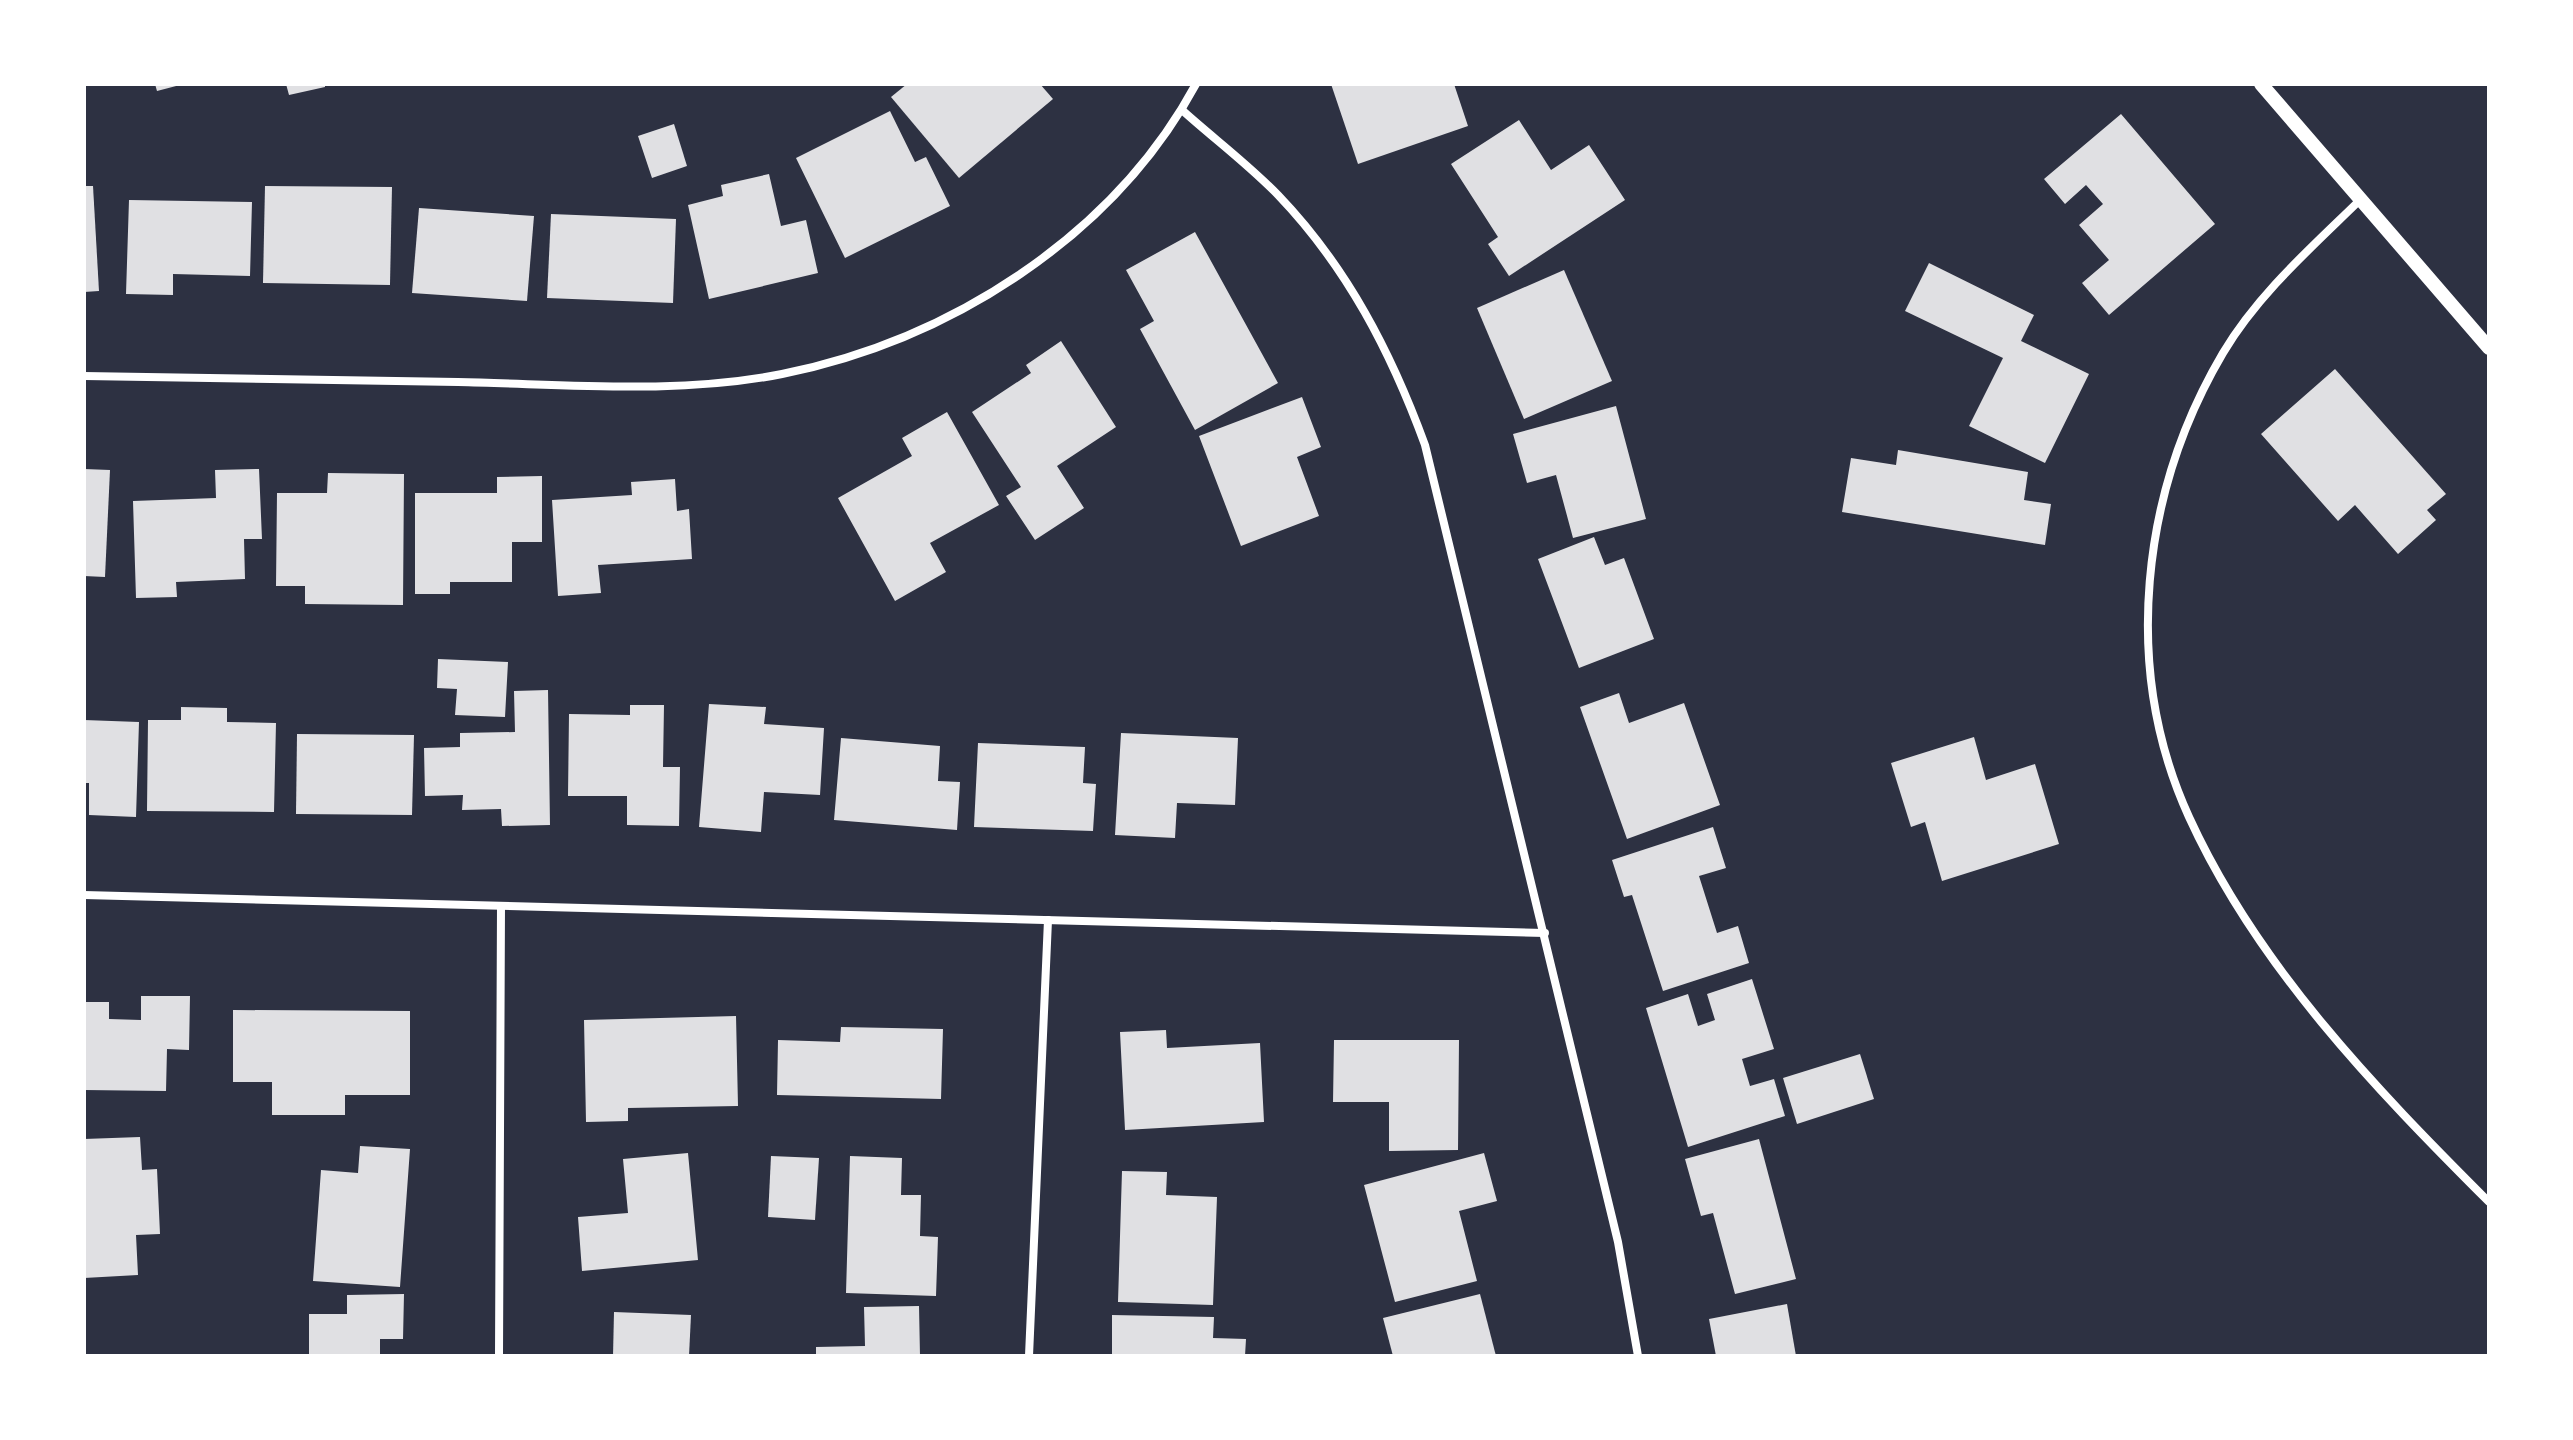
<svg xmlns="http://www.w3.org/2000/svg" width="2573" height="1440" viewBox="0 0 2573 1440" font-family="'Golos Text',sans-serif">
  <rect width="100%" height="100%" fill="#2d3142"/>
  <g fill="#e0e0e3">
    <path d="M 155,84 L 180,84 L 180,85 L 157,91 Z"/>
    <path d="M 286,84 L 325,84 L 325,87 L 289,95 Z"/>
    <path d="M 907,84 L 1040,84 L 1053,99 L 959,178 L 891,97 Z"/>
    <path d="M 1331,84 L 1454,84 L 1468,126 L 1358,164 Z"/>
    <path d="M 890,111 L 915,162 L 926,157 L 950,206 L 845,258 L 796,158 Z"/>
    <path d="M 2121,114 L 2215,224 L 2109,315 L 2082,283 L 2109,260 L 2079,225 L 2103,204 L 2086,185 L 2065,204 L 2044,179 Z"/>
    <path d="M 1519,120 L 1551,170 L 1589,145 L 1625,200 L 1509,276 L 1488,244 L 1498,237 L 1451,164 Z"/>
    <path d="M 674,124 L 687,166 L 652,178 L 638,136 Z"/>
    <path d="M 769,174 L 781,226 L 806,220 L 818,273 L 709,299 L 688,205 L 723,196 L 721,185 Z"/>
    <path d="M 84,186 L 93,186 L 99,291 L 84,292 Z"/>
    <path d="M 265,186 L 392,187 L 390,285 L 263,283 Z"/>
    <path d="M 129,200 L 252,202 L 250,276 L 173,274 L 173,295 L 126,294 Z"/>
    <path d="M 419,208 L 534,216 L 527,301 L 412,293 Z"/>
    <path d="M 551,214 L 676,219 L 673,303 L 547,298 Z"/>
    <path d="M 1195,232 L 1278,383 L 1195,430 L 1140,329 L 1154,321 L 1126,270 Z"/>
    <path d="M 1929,263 L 2034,315 L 2021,341 L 2089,374 L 2045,463 L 1969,426 L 2003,358 L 1905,311 Z"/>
    <path d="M 1564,270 L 1612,381 L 1524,419 L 1477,308 Z"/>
    <path d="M 1061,341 L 1116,427 L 1057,466 L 1084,508 L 1035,540 L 1006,496 L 1021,487 L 972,412 L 1031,373 L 1026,365 Z"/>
    <path d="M 2335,369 L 2446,494 L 2427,510 L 2436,520 L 2398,554 L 2355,505 L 2338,521 L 2261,434 Z"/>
    <path d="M 1302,397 L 1321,447 L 1297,457 L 1319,516 L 1241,546 L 1199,436 Z"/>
    <path d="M 1616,406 L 1646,519 L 1573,538 L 1556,475 L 1527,483 L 1513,434 Z"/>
    <path d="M 947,412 L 999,505 L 930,543 L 946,572 L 895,601 L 838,498 L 912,456 L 902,438 Z"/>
    <path d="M 1898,450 L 2028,472 L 2024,500 L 2051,504 L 2045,545 L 1842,512 L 1851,458 L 1896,465 Z"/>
    <path d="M 84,469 L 110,470 L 105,577 L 84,576 Z"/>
    <path d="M 259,469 L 262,539 L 244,539 L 245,579 L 176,582 L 177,597 L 136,598 L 133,501 L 216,498 L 215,470 Z"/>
    <path d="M 328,473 L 404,474 L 403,605 L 305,604 L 305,586 L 276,586 L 277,493 L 327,493 Z"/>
    <path d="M 542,476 L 542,542 L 512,542 L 512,582 L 450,582 L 450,594 L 415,594 L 415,493 L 497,493 L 497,477 Z"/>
    <path d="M 675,479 L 677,511 L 689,509 L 692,559 L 598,565 L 601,593 L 558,596 L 552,500 L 632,495 L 631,482 Z"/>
    <path d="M 1594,537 L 1605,565 L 1624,558 L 1654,639 L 1579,668 L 1538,559 Z"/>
    <path d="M 438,659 L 508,662 L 505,717 L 455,715 L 457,689 L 437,688 Z"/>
    <path d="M 548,690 L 550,825 L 502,826 L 501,809 L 462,810 L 463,795 L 425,796 L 424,748 L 460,747 L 460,733 L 515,732 L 514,691 Z"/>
    <path d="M 1619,693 L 1629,723 L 1684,703 L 1720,805 L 1627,839 L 1580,707 Z"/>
    <path d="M 709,704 L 766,707 L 764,724 L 824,728 L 820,795 L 764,792 L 761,832 L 699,827 Z"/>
    <path d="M 630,705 L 664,705 L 663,767 L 680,767 L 679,826 L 627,825 L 627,796 L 568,796 L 569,714 L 630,715 Z"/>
    <path d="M 181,707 L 227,708 L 227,722 L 276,723 L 274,812 L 147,811 L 148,720 L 181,720 Z"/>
    <path d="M 84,720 L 139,722 L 136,817 L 89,815 L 89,783 L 84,783 Z"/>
    <path d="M 1121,733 L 1238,738 L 1235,805 L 1177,803 L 1175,838 L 1115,835 Z"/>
    <path d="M 297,734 L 414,735 L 412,815 L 296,814 Z"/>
    <path d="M 1974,737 L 1986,780 L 2035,764 L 2059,844 L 1942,881 L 1925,822 L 1911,827 L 1891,763 Z"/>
    <path d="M 841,738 L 940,746 L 938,781 L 960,782 L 957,830 L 834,820 Z"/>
    <path d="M 978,743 L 1085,747 L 1083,783 L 1096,784 L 1093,831 L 974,827 Z"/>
    <path d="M 1713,827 L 1726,868 L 1699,876 L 1717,933 L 1738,926 L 1749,963 L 1663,991 L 1632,895 L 1624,897 L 1612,860 Z"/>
    <path d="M 1752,979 L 1774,1049 L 1742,1059 L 1750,1086 L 1774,1079 L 1785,1116 L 1688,1147 L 1646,1008 L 1688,994 L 1698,1026 L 1715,1020 L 1707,994 Z"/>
    <path d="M 141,996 L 190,996 L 189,1050 L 167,1049 L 166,1091 L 84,1090 L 84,1002 L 109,1002 L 109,1019 L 141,1020 Z"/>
    <path d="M 233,1010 L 410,1011 L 410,1095 L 345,1095 L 345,1115 L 272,1115 L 272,1082 L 233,1082 Z"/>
    <path d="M 736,1016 L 738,1106 L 628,1108 L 628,1121 L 586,1122 L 584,1020 Z"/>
    <path d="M 841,1027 L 943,1029 L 941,1099 L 777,1095 L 778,1040 L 840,1042 Z"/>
    <path d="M 1166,1030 L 1167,1048 L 1260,1043 L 1264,1122 L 1125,1130 L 1120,1032 Z"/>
    <path d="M 1334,1040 L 1459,1040 L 1458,1150 L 1389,1151 L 1389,1102 L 1333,1102 Z"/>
    <path d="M 1860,1054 L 1874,1099 L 1797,1124 L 1783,1078 Z"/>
    <path d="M 140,1137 L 142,1170 L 157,1169 L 160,1234 L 136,1235 L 138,1275 L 84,1278 L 84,1139 Z"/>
    <path d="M 1759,1139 L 1796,1279 L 1735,1294 L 1713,1213 L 1701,1216 L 1685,1159 Z"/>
    <path d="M 360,1146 L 410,1149 L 400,1287 L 313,1281 L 321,1170 L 358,1173 Z"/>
    <path d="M 688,1153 L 698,1260 L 582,1271 L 578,1217 L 628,1213 L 623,1159 Z"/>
    <path d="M 1484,1153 L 1497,1201 L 1459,1211 L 1477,1281 L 1395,1302 L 1364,1185 Z"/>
    <path d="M 771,1156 L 819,1158 L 815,1220 L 768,1217 Z"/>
    <path d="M 850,1156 L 902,1158 L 901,1195 L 921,1195 L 920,1236 L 938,1237 L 936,1296 L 846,1293 Z"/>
    <path d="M 1122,1171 L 1167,1172 L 1166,1195 L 1217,1197 L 1213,1305 L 1118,1302 Z"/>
    <path d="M 404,1294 L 403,1339 L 380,1339 L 380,1356 L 309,1356 L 309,1314 L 347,1314 L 347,1295 Z"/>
    <path d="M 1480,1294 L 1496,1356 L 1393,1356 L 1383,1318 Z"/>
    <path d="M 1787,1304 L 1796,1356 L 1716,1356 L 1709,1319 Z"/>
    <path d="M 919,1306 L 920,1356 L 816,1356 L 816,1347 L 865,1346 L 864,1307 Z"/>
    <path d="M 614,1312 L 691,1315 L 689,1356 L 613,1356 Z"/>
    <path d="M 1112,1315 L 1214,1317 L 1213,1338 L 1246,1339 L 1245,1356 L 1112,1356 Z"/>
  </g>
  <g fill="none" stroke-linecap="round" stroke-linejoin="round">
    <g stroke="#fff" stroke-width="8">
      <path d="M 1182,110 C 1213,138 1248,164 1278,195 C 1347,267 1391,352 1425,445 L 1618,1242 L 1638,1356"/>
      <path d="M 2360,200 C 2312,247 2258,294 2223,353 C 2141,492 2121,668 2189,817 C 2257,966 2375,1088 2489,1202"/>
      <path d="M 84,376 C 209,378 333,380 458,382 C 564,384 677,395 782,374 C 950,340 1113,237 1196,84"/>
      <path d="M 84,895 L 1545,933"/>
      <path d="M 499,1356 L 501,906"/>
      <path d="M 1029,1356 L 1048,920"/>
    </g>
    <path stroke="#fff" stroke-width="14" d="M 2261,84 L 2489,348"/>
  </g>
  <rect width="2573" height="1440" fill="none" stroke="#ffffff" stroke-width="172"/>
</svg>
